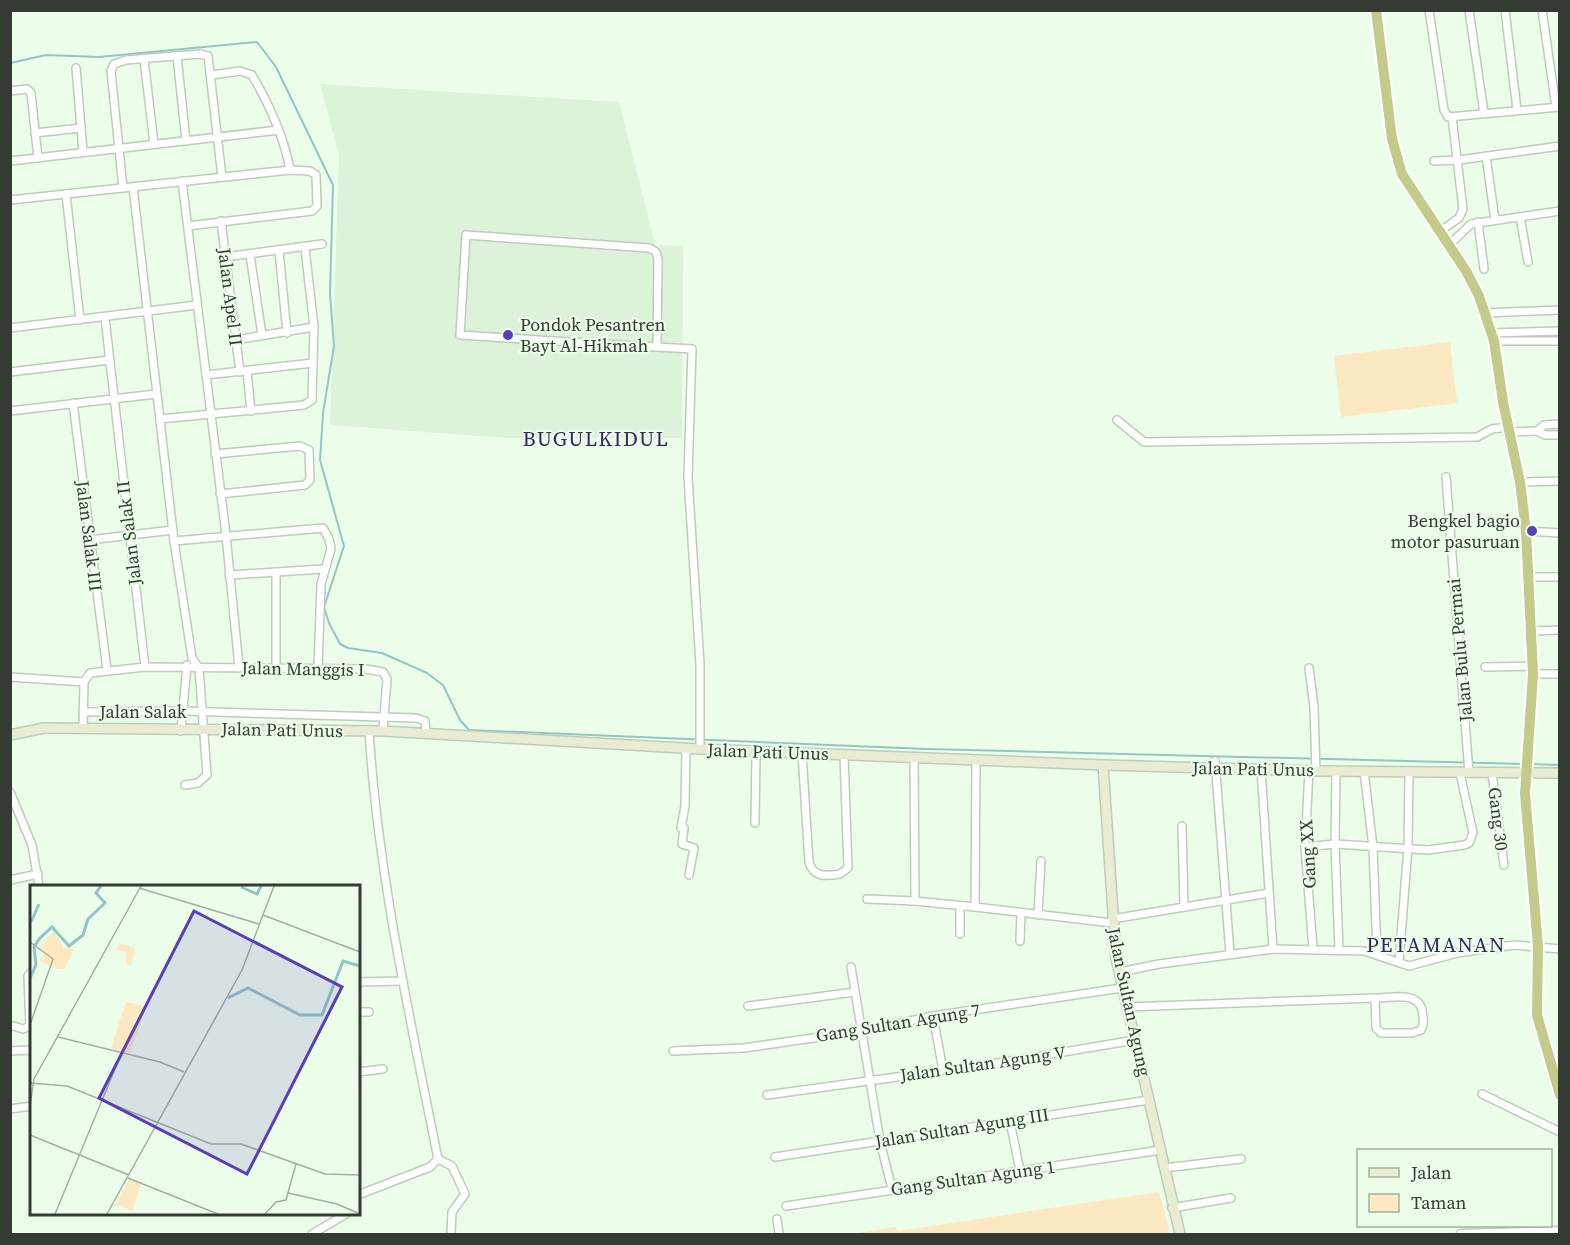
<svg xmlns="http://www.w3.org/2000/svg" width="1570" height="1245" viewBox="0 0 1570 1245" font-family="'Source Serif 4',serif">
  <rect width="100%" height="100%" fill="#ecfeea"/>
  <path fill="#dcf2d9" d="M 320,84 L 619,102 L 655,245 L 683,246 L 682,438 L 506,438 L 330,425 L 339,155 Z"/>
  <g fill="#fce8c1">
    <path d="M 1450,342 L 1457,403 L 1341,417 L 1334,356 Z"/>
    <path d="M 1159,1192 L 1170,1234 L 849,1234 L 895,1227 L 898,1231 Z"/>
  </g>
  <g fill="none" stroke-linecap="round" stroke-linejoin="round">
    <g stroke="#91c6c8" stroke-width="2">
      <path d="M 10,63 L 46,55 L 99,57 L 257,42 L 276,67 L 333,185 L 330,294 L 334,346 L 323,413 L 320,460 L 344,546 L 324,607 L 329,623 L 340,644 L 348,648 L 382,653 L 427,673 L 443,685 L 460,720 L 469,730 L 927,749 L 1524,764"/>
      <path d="M 1529,764 L 1560,765"/>
    </g>
    <defs>
      <g id="minor">
        <path d="M 1429,10 L 1444,110 L 1448,117 L 1560,107"/>
        <path d="M 1469,10 L 1484,113"/>
        <path d="M 1505,10 L 1517,110"/>
        <path d="M 1542,10 L 1556,107"/>
        <path d="M 177,56 L 186,141"/>
        <path d="M 144,59 L 154,144"/>
        <path d="M 76,68 L 83,152"/>
        <path d="M 212,75 L 240,71 L 252,75 C 269,104 284,137 290,170"/>
        <path d="M 10,91 L 27,89 L 31,93 L 38,158"/>
        <path d="M 35,133 L 81,128"/>
        <path d="M 1486,156 L 1495,220"/>
        <path d="M 10,161 L 279,130"/>
        <path d="M 1434,161 L 1459,160 L 1560,146"/>
        <path d="M 182,181 L 226,535 L 239,667"/>
        <path d="M 133,187 L 174,541 L 192,658 L 199,668 L 207,775 L 198,783 L 185,785"/>
        <path d="M 123,188 L 111,71 L 114,64 L 126,60 L 200,54 L 208,56 L 222,177"/>
        <path d="M 66,194 L 80,320"/>
        <path d="M 10,200 L 290,170 L 310,171 L 316,175 L 317,206 L 312,211 L 188,226"/>
        <path d="M 1520,217 L 1528,262"/>
        <path d="M 221,221 L 240,372"/>
        <path d="M 1478,222 L 1484,269"/>
        <path d="M 1439,232 L 1459,218 L 1463,209 L 1452,117"/>
        <path d="M 1449,245 L 1471,224 L 1560,211"/>
        <path d="M 279,251 L 287,333"/>
        <path d="M 250,255 L 262,335"/>
        <path d="M 225,257 L 322,244"/>
        <path d="M 1485,313 L 1560,310"/>
        <path d="M 105,318 L 145,667"/>
        <path d="M 10,328 L 197,305"/>
        <path d="M 1492,333 L 1560,331"/>
        <path d="M 235,340 L 314,327"/>
        <path d="M 1494,341 L 1560,341"/>
        <path d="M 657,347 L 658,260 L 656,252 L 649,248 L 466,235 L 460,335 C 537,340 615,345 692,349 L 688,477 L 700,664 L 700,749"/>
        <path d="M 247,371 L 251,411"/>
        <path d="M 10,372 L 109,360"/>
        <path d="M 206,375 L 313,363"/>
        <path d="M 73,403 L 107,670"/>
        <path d="M 10,411 L 156,394"/>
        <path d="M 160,419 L 304,405 L 312,400 L 314,327 L 305,248"/>
        <path d="M 1117,420 L 1144,442 L 1477,437 L 1492,429 L 1508,427"/>
        <path d="M 1560,424 L 1544,425 L 1537,431 L 1545,435 L 1560,435"/>
        <path d="M 1509,432 L 1537,431"/>
        <path d="M 215,454 L 300,446 L 309,450 L 310,480 L 305,485 L 220,494"/>
        <path d="M 1446,477 L 1469,773"/>
        <path d="M 1520,482 L 1560,481"/>
        <path d="M 1526,531 L 1560,533"/>
        <path d="M 89,540 L 173,530"/>
        <path d="M 174,541 L 323,528 L 329,539 L 331,549 L 321,584 L 318,668"/>
        <path d="M 229,575 L 323,569"/>
        <path d="M 1529,577 L 1560,577"/>
        <path d="M 1531,631 L 1560,630"/>
        <path d="M 276,667 L 276,572"/>
        <path d="M 1485,667 L 1533,666"/>
        <path d="M 1309,668 L 1314,707 L 1316,771"/>
        <path d="M 1533,674 L 1560,674"/>
        <path d="M 10,677 L 84,682"/>
        <path d="M 83,712 L 183,711 L 416,718 L 425,721 L 426,733"/>
        <path d="M 83,729 L 84,682 L 90,673 L 145,667 L 366,669 L 383,672 L 387,679 L 383,731"/>
        <path d="M 181,731 L 187,665"/>
        <path d="M 369,731 C 378,875 410,1018 438,1159"/>
        <path d="M 686,749 L 685,806 L 681,828 L 684,828 L 682,844 L 694,848 L 689,875"/>
        <path d="M 802,753 L 809,862 C 813,878 827,876 840,874 L 848,868 L 844,755"/>
        <path d="M 914,758 L 915,901 L 975,907"/>
        <path d="M 976,760 L 975,907 L 1112,923"/>
        <path d="M 1215,761 L 1230,953"/>
        <path d="M 1261,769 L 1273,949"/>
        <path d="M 1309,771 L 1305,847 L 1313,948"/>
        <path d="M 1336,771 L 1335,844 L 1339,950"/>
        <path d="M 1364,771 L 1373,847 L 1377,954"/>
        <path d="M 1492,773 L 1504,865"/>
        <path d="M 10,792 L 32,845 L 39,886"/>
        <path d="M 755,823 L 756,752"/>
        <path d="M 1182,826 L 1184,906"/>
        <path d="M 1305,847 L 1335,844 L 1428,850 L 1464,845 L 1469,843 L 1473,833 L 1460,773"/>
        <path d="M 10,880 L 38,874"/>
        <path d="M 867,899 L 915,901"/>
        <path d="M 960,907 L 960,934"/>
        <path d="M 1038,915 L 1041,861"/>
        <path d="M 1112,919 L 1269,893"/>
        <path d="M 1020,941 L 1021,913"/>
        <path d="M 1399,962 L 1408,847 L 1409,773"/>
        <path d="M 851,967 L 880,1141 L 892,1189"/>
        <path d="M 1120,972 L 1159,964 L 1273,949 L 1364,951 L 1409,966 L 1457,953 L 1514,945 L 1560,949"/>
        <path d="M 358,982 L 403,981"/>
        <path d="M 748,1006 L 855,992"/>
        <path d="M 1126,1007 L 1375,998 C 1391,998 1418,991 1422,1010 C 1423,1018 1425,1023 1421,1030 L 1412,1033 L 1381,1033 L 1376,1028 L 1375,998"/>
        <path d="M 358,1012 L 369,1012"/>
        <path d="M 933,1016 L 943,1070"/>
        <path d="M 10,1025 L 23,1029 L 30,1026 L 28,976 L 32,971"/>
        <path d="M 10,1051 L 32,1050"/>
        <path d="M 673,1051 L 744,1048 L 862,1031 L 933,1016 L 1122,988"/>
        <path d="M 358,1072 L 383,1069"/>
        <path d="M 1482,1094 L 1560,1132"/>
        <path d="M 767,1095 L 998,1063 L 1135,1040"/>
        <path d="M 10,1109 L 32,1106"/>
        <path d="M 1010,1121 L 1020,1171"/>
        <path d="M 775,1157 L 1149,1100"/>
        <path d="M 438,1159 L 452,1166 L 465,1194 L 452,1212 L 451,1234"/>
        <path d="M 1164,1168 L 1241,1159"/>
        <path d="M 358,1195 L 430,1167 L 438,1159"/>
        <path d="M 786,1206 L 1161,1150"/>
        <path d="M 1172,1208 L 1231,1198"/>
        <path d="M 777,1219 L 779,1234"/>
        <path d="M 312,1234 L 346,1214"/>
      </g>
      <path id="tertiary" d="M 1461,1234 L 1560,1231"/>
      <g id="secondary">
        <path d="M 10,735 L 44,728 L 383,731 L 700,749 L 1103,765 L 1316,771 L 1560,773"/>
        <path d="M 1103,765 L 1116,958 L 1180,1234"/>
      </g>
      <path id="trunk" d="M 1376,10 L 1392,139 L 1402,174 L 1466,271 L 1479,296 L 1494,341 L 1503,402 L 1520,482 L 1526,531 L 1533,674 L 1525,794 L 1538,946 L 1537,1015 L 1560,1095"/>
    </defs>
    <use href="#minor" stroke="#bccdba" stroke-width="10"/>
    <use href="#tertiary" stroke="#bccdba" stroke-width="11"/>
    <use href="#secondary" stroke="#bccdba" stroke-width="12"/>
    <use href="#trunk" stroke="#fff" stroke-width="14"/>
    <use href="#minor" stroke="#fff" stroke-width="7"/>
    <use href="#tertiary" stroke="#fff" stroke-width="8"/>
    <use href="#secondary" stroke="#e9ebd3" stroke-width="9"/>
    <use href="#trunk" stroke="#c4ca8a" stroke-width="10"/>
  </g>
  <g fill="#593eb6" stroke="#ecfeea" stroke-width="2">
    <circle cx="508" cy="335" r="6"/>
    <circle cx="1532" cy="531" r="6"/>
  </g>
  <g text-anchor="middle" stroke-width="4.5" stroke-linejoin="round" paint-order="stroke">
    <g font-size="18" fill="#343b33" stroke="#ecfeea">
      <text transform="translate(230 297) rotate(83)" y="6">Jalan Apel II</text>
      <text transform="translate(129 533) rotate(-97)" y="6">Jalan Salak II</text>
      <text transform="translate(89 536) rotate(83)" y="6">Jalan Salak III</text>
      <text transform="translate(1460 650) rotate(-95)" y="6">Jalan Bulu Permai</text>
      <text transform="translate(303 669) rotate(1)" y="6">Jalan Manggis I</text>
      <text x="143" y="718">Jalan Salak</text>
      <text transform="translate(282 730) rotate(1)" y="6">Jalan Pati Unus</text>
      <text transform="translate(768 752) rotate(2)" y="6">Jalan Pati Unus</text>
      <text transform="translate(1253 769) rotate(1)" y="6">Jalan Pati Unus</text>
      <text transform="translate(1498 819) rotate(83)" y="6">Gang 30</text>
      <text transform="translate(1308 854) rotate(-93)" y="6">Gang XX</text>
      <text transform="translate(1129 1002) rotate(78)" y="6">Jalan Sultan Agung</text>
      <text transform="translate(898 1023) rotate(-9)" y="6">Gang Sultan Agung 7</text>
      <text transform="translate(983 1064) rotate(-8)" y="6">Jalan Sultan Agung V</text>
      <text transform="translate(962 1128) rotate(-9)" y="6">Jalan Sultan Agung III</text>
      <text transform="translate(973 1178) rotate(-8)" y="6">Gang Sultan Agung 1</text>
    </g>
    <g font-size="18" fill="#343b33" stroke="#ecfeea" text-anchor="start">
      <text x="520" y="331">Pondok Pesantren<tspan x="520" dy="21">Bayt Al-Hikmah</tspan></text>
      <text x="1520" y="527" text-anchor="end">Bengkel bagio<tspan x="1520" dy="21">motor pasuruan</tspan></text>
    </g>
    <g font-size="21" letter-spacing="1.5" fill="#322863" stroke="#ecfeea">
      <text x="596" y="446">BUGULKIDUL</text>
      <text x="1436" y="952">PETAMANAN</text>
    </g>
  </g>
  <g transform="translate(30 885)">
    <rect width="330" height="330" fill="#ecfeea"/>
    <path d="M 24,46 L 34,64 L 45,61 L 35,84 L 26,84 L 9,76 L 14,67 L 8,63 ZM 89,58 L 105,63 L 102,80 L 96,79 L 96,67 L 86,65 ZM 96,117 L 116,121 L 100,168 L 81,163 ZM 100,293 L 112,298 L 102,326 L 85,319 Z" fill="#fce8c1"/>
    <path fill="none" stroke="#91c6c8" stroke-width="3" d="M 211,2 L 227,9 L 231,1M 1,37 L 9,19M 0,93 L 6,80 L 4,62 L 10,53 L 22,42 L 39,61 L 53,50 L 58,34 L 75,18 L 66,8 L 71,1M 198,113 L 218,103 L 270,130 L 292,130 L 313,76 L 330,81"/>
    <path fill="none" stroke="#a2b0a1" stroke-width="1.5" d="M 109,3 L 229,39M 233,30 L 330,67M 0,57 L 23,74 L 0,140M 28,152 L 130,177 L 154,187M 0,198 L 37,201 L 181,259 L 211,259 L 295,289 L 330,290M 0,221 L 4,194 L 111,1M 0,250 L 99,290M 98,293 L 188,329M 258,308 L 307,319 L 330,329M 25,329 L 92,167M 77,329 L 212,85 L 244,1M 235,329 L 246,317 L 256,315 L 266,279"/>
    <path fill="#593eb6" fill-opacity="0.15" stroke="#593eb6" stroke-width="3" d="M 164,26 L 312,102 L 217,289 L 69,213 Z"/>
    <rect width="330" height="330" fill="none" stroke="#343b33" stroke-width="3"/>
  </g>
  <rect width="1570" height="1245" fill="none" stroke="#343b33" stroke-width="24"/>
  <rect x="1357" y="1149" width="195" height="78" fill="#ecfeea" stroke="#a2b0a1" stroke-width="1.5"/>
  <rect x="1369" y="1168" width="30" height="9" fill="#e9ebd3" stroke="#a2b0a1" stroke-width="1.5"/>
  <text x="1411" y="1179" font-size="18" fill="#343b33">Jalan</text>
  <rect x="1369" y="1194" width="30" height="18" fill="#fce8c1" stroke="#a2b0a1" stroke-width="1.5"/>
  <text x="1411" y="1209" font-size="18" fill="#343b33">Taman</text>
</svg>
